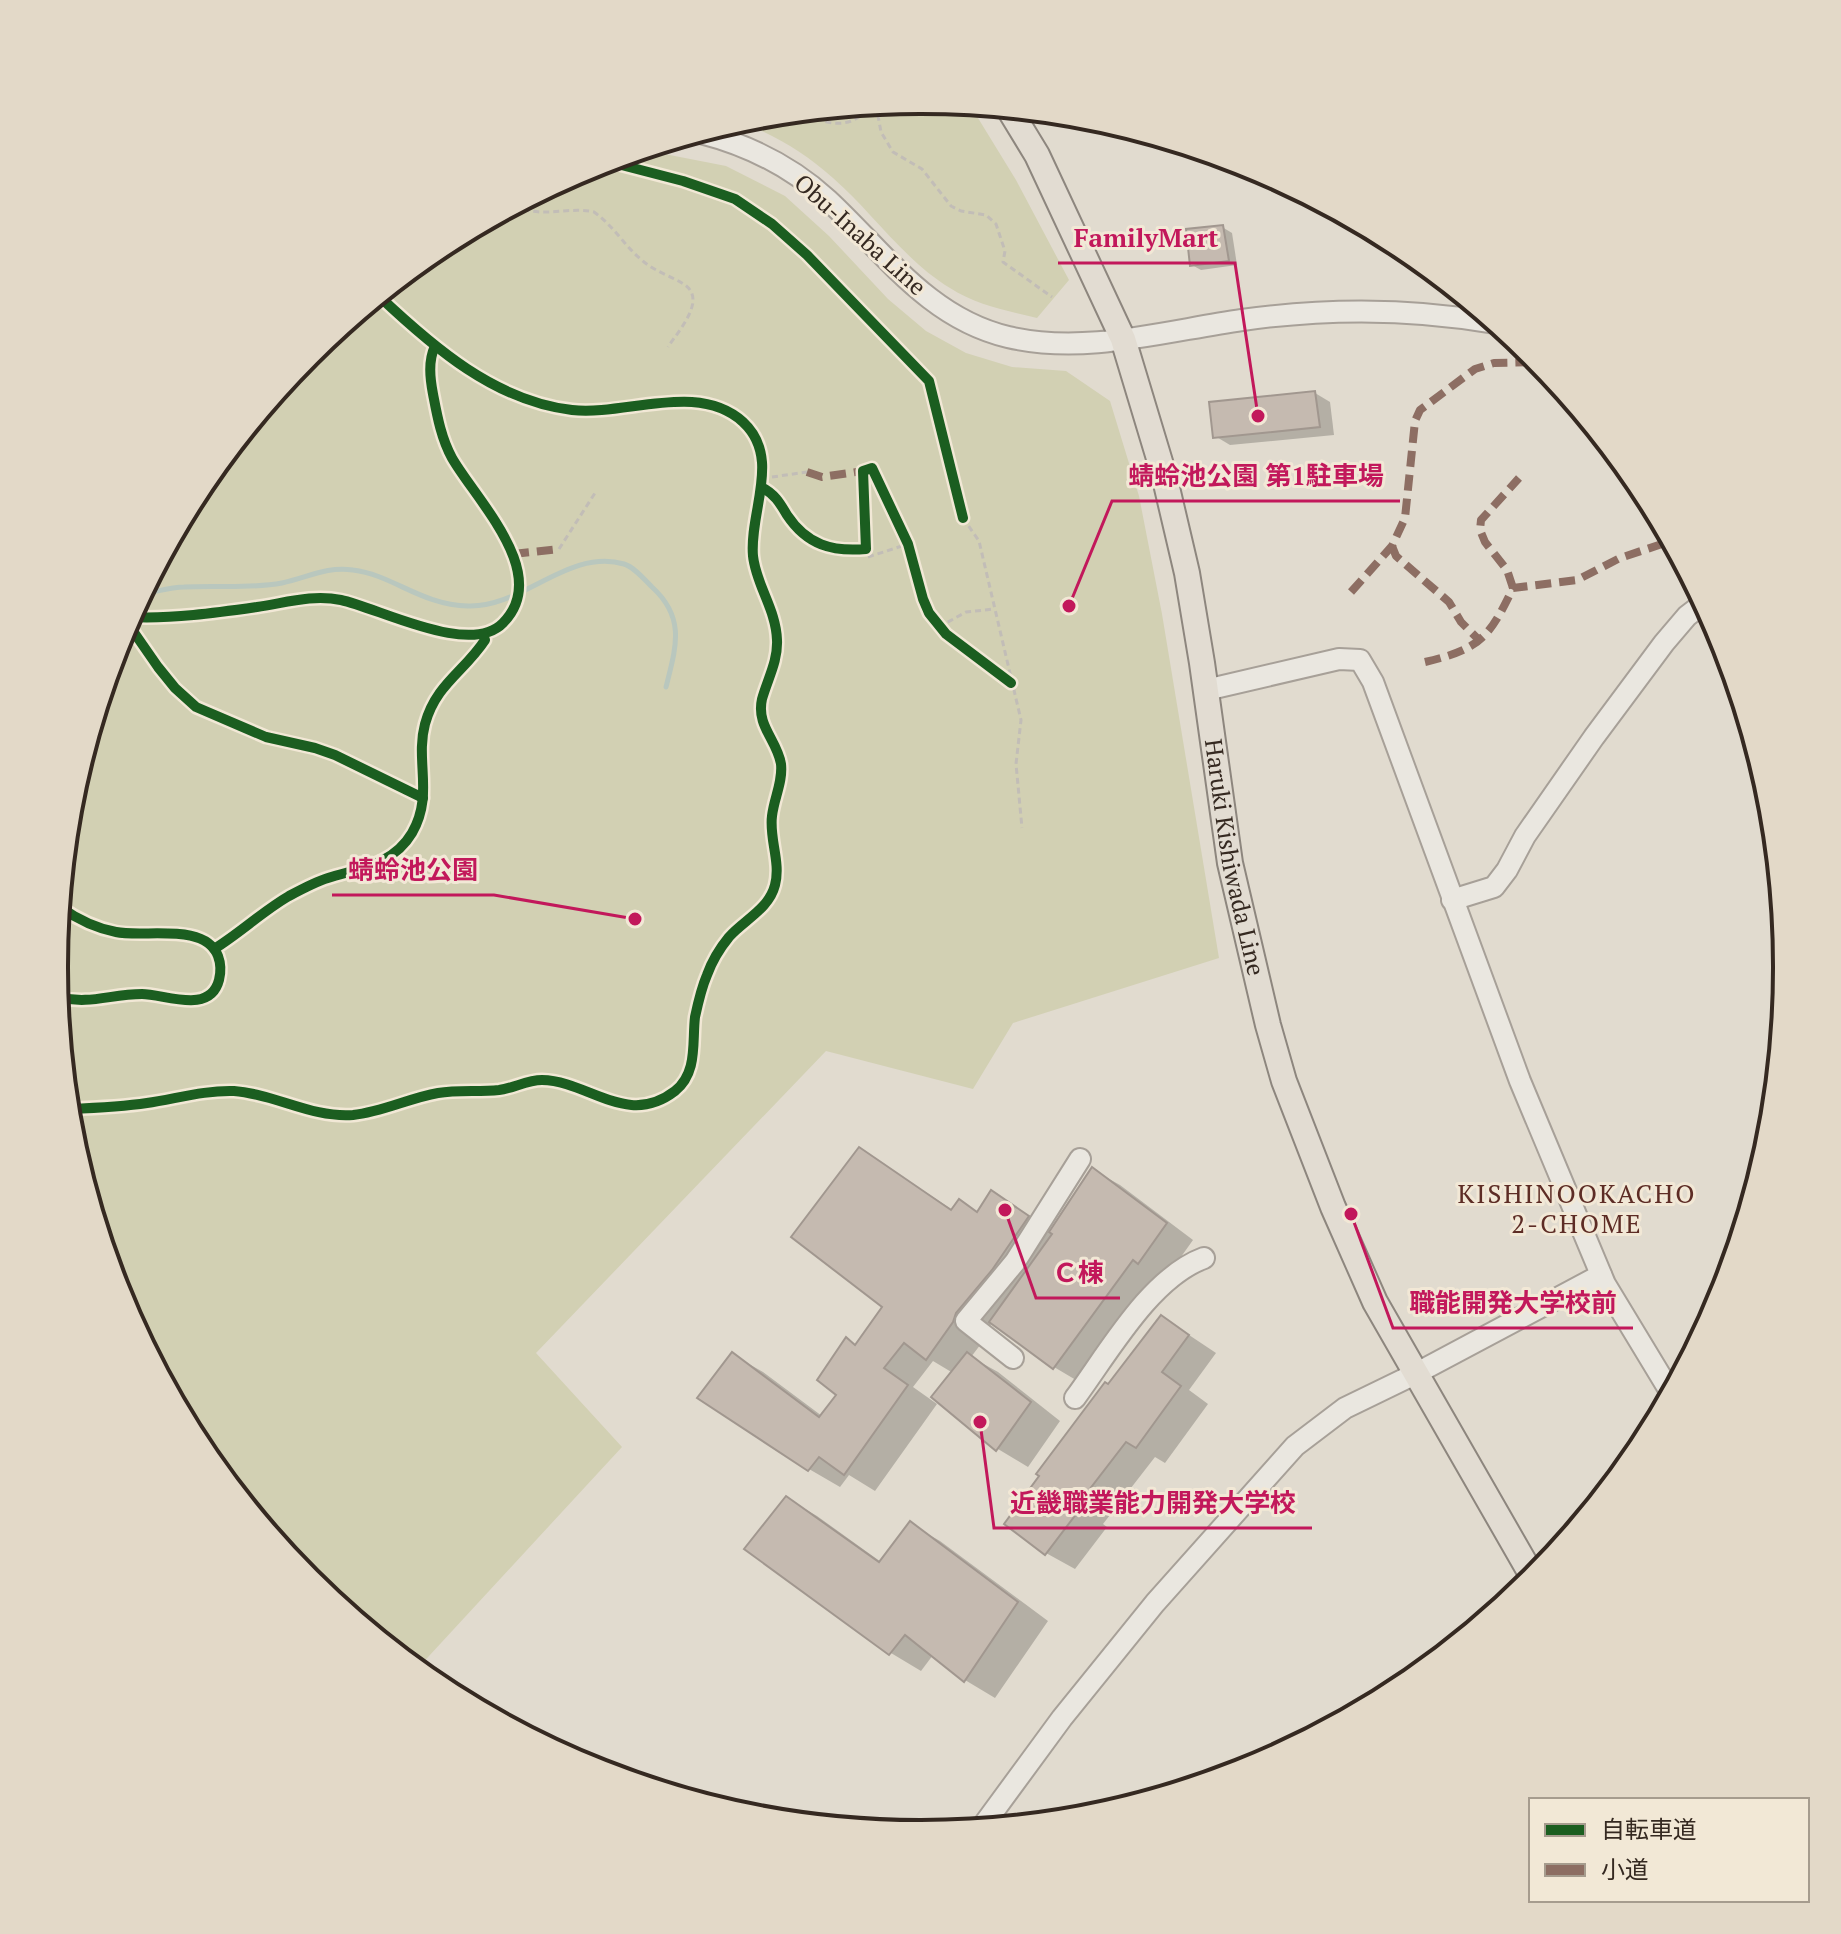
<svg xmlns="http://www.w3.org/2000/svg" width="1841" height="1934" viewBox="0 0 1841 1934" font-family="'PT Serif','Noto Sans JP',serif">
  <rect width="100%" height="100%" fill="#e1dbcf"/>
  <g fill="#d2d0b3">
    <path d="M 921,101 L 970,105 L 1016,180 L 1069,280 L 1037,318 C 1008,311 976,305 950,288 C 905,261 872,212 833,178 C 805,153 773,134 738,121 L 752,117 Z"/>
    <path d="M 644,150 L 726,166 L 785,196 L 829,236 L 888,299 L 926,331 L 966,353 L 1012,367 L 1066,371 L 1110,401 L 1139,496 L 1162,614 L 1219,958 L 1013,1023 L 973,1089 L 826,1051 L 536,1353 L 622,1447 L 417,1669 L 307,1579 L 200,1448 L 120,1298 L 71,1136 L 54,967 L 71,798 L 120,635 L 200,485 L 308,354 L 439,246 L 589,166 Z"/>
  </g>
  <g fill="#0003">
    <path d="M 1222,227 L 1232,233 L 1237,265 L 1201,270 L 1192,265 Z"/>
    <path d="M 1315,393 L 1330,402 L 1334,435 L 1230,445 L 1215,436 Z"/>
    <path d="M 859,1149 L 953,1210 L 959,1202 L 979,1213 L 992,1192 L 1052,1231 L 1093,1170 L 1120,1185 L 1193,1240 L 1166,1278 L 1081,1383 L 1054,1367 L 993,1322 L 986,1330 L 984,1340 L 971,1357 L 998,1372 L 1060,1421 L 1028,1467 L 998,1449 L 934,1397 L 953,1373 L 933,1361 L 913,1387 L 937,1404 L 875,1491 L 849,1475 L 840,1487 L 809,1469 L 733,1355 L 763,1372 L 822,1416 L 839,1394 L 847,1340 L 857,1346 L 885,1306 Z"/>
    <path d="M 1162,1317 L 1216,1353 L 1189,1390 L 1208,1404 L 1165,1463 L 1155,1457 L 1103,1524 L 1107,1527 L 1075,1569 L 1046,1553 L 1108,1387 Z"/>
    <path d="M 786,1498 L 817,1516 L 881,1562 L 910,1524 L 940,1541 L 1048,1621 L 995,1698 L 965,1680 L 933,1655 L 921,1671 L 891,1653 L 747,1549 Z"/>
  </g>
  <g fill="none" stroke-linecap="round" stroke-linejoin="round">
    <path stroke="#b9c7be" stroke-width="5" d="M 142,594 C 156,592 170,587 184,587 C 217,585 250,589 282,583 C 307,578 326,566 353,570 C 393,575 421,605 468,606 C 523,608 568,548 624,564 C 634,567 644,579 652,587 C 686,618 676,647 666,687"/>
  </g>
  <g fill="#c5bab0" stroke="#a1978f" stroke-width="2">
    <path d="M 1223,225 L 1229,261 L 1190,266 L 1186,229 Z"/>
    <path d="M 1315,391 L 1320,427 L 1213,438 L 1209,402 Z"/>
    <path d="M 859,1147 L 951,1210 L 959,1199 L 977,1212 L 991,1190 L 1029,1216 L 992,1270 L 956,1313 L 953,1322 L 926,1360 L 904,1343 L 884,1368 L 908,1385 L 844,1475 L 819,1457 L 808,1471 L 697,1398 L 732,1352 L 819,1417 L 836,1395 L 817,1380 L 846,1337 L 855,1345 L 882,1307 L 791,1237 Z"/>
    <path d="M 1092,1167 L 1167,1223 L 1138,1264 L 1133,1260 L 1053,1369 L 989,1322 L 1052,1234 L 1049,1232 Z"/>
    <path d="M 1161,1315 L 1189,1335 L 1162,1372 L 1181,1386 L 1136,1448 L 1126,1442 L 1076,1507 L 1080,1509 L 1045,1555 L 1004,1524 L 1039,1476 L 1036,1474 L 1105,1382 L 1108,1384 Z"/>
    <path d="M 967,1352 L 1031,1402 L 996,1451 L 931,1397 Z"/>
    <path d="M 786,1496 L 879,1562 L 910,1521 L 1018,1602 L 964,1682 L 905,1635 L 889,1655 L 744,1549 Z"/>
  </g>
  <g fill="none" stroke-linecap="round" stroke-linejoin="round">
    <defs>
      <g id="minor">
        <path d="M 701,133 C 748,145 792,167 828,200 C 884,252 928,318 1008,337 C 1085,355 1165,331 1242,320 C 1327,308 1410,308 1495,323"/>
        <path d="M 1206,690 L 1339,659 L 1360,660 L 1373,682 L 1520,1081 L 1605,1284 L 1671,1393"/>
        <path d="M 1452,900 L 1494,887 L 1507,870 L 1525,836 L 1594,737 L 1664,643 L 1687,616 L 1704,603"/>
        <path d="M 1013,1358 L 966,1321 L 1015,1262 L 1080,1159"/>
        <path d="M 1075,1398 C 1109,1352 1150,1278 1204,1258"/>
        <path d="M 982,1827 L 1062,1718 L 1155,1603 L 1295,1446 L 1345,1408 L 1415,1374 L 1601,1275"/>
      </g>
      <g id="major">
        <path id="s1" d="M 1009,109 L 1037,155 L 1123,339 L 1164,475 L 1187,573 L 1202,663 L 1230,863 L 1268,1025 L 1284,1081 L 1333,1207 L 1375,1302 L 1534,1579"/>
      </g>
    </defs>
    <use href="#minor" stroke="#a7a098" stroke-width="24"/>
    <use href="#major" stroke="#8d867e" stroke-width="28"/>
    <g stroke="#c2bdb7" stroke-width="3" stroke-dasharray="6 4" stroke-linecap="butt">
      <path d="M 876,105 L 881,132 L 893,152 L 922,169 L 951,206 L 961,211 L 986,215 L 996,224 L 1005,251 L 1003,262 L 1052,297"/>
      <path d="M 808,112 C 826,128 856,128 869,106"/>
      <path d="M 514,206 C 544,219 567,206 594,212 C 614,226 625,247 644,262 C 655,271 670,276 682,283 C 709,298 679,330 668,347"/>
      <path d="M 772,477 L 807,472"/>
      <path d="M 963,518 L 979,541 L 1021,720 L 1016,764 L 1022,828"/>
      <path d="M 559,549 L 595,493"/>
      <path d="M 868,557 L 908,544"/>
      <path d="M 939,627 L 966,612 L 994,609"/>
    </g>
    <use href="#minor" stroke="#eae7e0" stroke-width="20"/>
    <use href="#major" stroke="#e2dcd2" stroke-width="24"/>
    <g stroke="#8d6e63" stroke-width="8" stroke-dasharray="16 8" stroke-linecap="butt">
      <path d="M 807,472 L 822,477 L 863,471"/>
      <path d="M 1392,546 L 1396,556 L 1449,602 L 1461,622 L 1479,640"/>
      <path d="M 513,554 L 559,549"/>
      <path d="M 1513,588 L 1507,570 L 1485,542 L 1480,530 L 1481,520 L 1519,478"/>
      <path d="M 1351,592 L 1392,546 L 1405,518 L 1415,421 L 1420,410 L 1475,369 L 1494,363 L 1539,362"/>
      <path d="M 1425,662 C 1480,649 1489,638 1513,588 L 1577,580 L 1620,558 L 1671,541"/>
      <path d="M 101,1236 L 103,1234"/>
    </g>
    <defs>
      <g id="cycleway">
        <path d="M 606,161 L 683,181 L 735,199 L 772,224 L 807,255 L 929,381 L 963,518"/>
        <path d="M 761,487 C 774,493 780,503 787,515 C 807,545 832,552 866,549 L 863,471 L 872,468 L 908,544 L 923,599 L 929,613 L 946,634 L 1011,683"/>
        <path d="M 130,617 C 172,619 215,613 257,607 C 285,603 312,594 341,600 C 379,608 470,657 503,623 C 552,574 476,500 452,458 C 441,438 437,415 433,394 C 430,378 428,361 435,346"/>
        <path d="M 130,617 L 133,631 L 158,667 L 175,688 L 196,707 L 266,737 L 315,748 L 335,755 L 423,798"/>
        <path d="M 214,949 C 240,933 263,911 289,896 C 302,889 315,882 328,878 C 360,868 393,865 412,833 C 434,795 415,761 425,724 C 436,684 464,672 485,640 L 483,634"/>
        <path d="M 57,997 C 91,1005 110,994 142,994 C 165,994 210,1015 219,980 C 221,972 221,964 218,956 C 205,922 144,938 116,932 C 95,928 77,919 60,907"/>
        <path d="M 68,1109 C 94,1108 121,1107 147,1103 C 175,1099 205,1090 234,1091 C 275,1094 311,1118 353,1115 C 383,1112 409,1098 438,1093 C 458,1090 479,1092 499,1090 C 514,1088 527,1080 542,1080 C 589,1081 627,1128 675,1091 C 698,1073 692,1042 695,1017 C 698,1003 701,989 707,975 C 712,961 720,948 729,937 C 744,920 769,909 775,885 C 781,862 769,839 772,816 C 774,798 783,782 781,764 C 777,740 756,726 762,699 C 768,678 778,661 777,640 C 776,609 756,585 753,556 C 749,511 782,458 743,422 C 698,381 626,416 572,410 C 495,401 433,347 379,296"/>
      </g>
    </defs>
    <use href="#cycleway" stroke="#f2e8d6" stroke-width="15"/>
    <use href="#cycleway" stroke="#1b5e20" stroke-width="10"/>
  </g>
  <g text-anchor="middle" stroke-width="6" stroke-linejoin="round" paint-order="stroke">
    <g font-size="24" fill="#352921" stroke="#f2e8d6">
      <text transform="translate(860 235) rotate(42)" y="8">Obu-Inaba Line</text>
      <text dy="8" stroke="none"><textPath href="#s1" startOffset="788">Haruki Kishiwada Line</textPath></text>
    </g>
    <g font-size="26" letter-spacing="2" fill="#5d2c25" stroke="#f2e8d6">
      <text x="1577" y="1203">KISHINOOKACHO<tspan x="1577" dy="30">2-CHOME</tspan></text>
    </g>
  </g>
  <path d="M0 0H1841V1934H0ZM920 114H921A852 852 0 0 1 1773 966V968A852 852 0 0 1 921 1820H920A852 852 0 0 1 68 968V966A852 852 0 0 1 920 114Z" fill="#e3d9c8" fill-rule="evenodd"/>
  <path fill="none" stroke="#352921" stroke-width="4" d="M920 114H921A852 852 0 0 1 1773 966V968A852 852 0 0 1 921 1820H920A852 852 0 0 1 68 968V966A852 852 0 0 1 920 114Z"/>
  <path fill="none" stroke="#c2185b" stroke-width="3" d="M1258 416L1235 263H1058M1069 606L1112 501H1400M635 919L494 895H332M1005 1210L1036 1298H1120M1351 1214L1393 1328H1633M980 1422L994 1528H1312"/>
  <g fill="#c2185b" stroke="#f2e8d6" stroke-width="3">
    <circle cx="1258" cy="416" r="8"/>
    <circle cx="1069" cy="606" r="8"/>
    <circle cx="635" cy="919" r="8"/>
    <circle cx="1005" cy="1210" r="8"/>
    <circle cx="1351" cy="1214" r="8"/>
    <circle cx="980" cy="1422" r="8"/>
  </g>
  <g font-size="26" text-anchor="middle" font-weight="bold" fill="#c2185b" stroke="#f2e8d6" stroke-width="6" stroke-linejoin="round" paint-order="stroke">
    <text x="1146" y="247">FamilyMart</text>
    <text x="1256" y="485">蜻蛉池公園 第1駐車場</text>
    <text x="413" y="879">蜻蛉池公園</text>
    <text x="1078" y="1282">Ｃ棟</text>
    <text x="1513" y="1312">職能開発大学校前</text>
    <text x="1153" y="1512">近畿職業能力開発大学校</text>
  </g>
  <rect x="1529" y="1798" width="280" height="104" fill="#f2e8d6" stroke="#a69c8e" stroke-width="2"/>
  <rect x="1545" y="1824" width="40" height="12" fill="#1b5e20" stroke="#a69c8e" stroke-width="2"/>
  <text x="1601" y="1838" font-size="24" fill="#352921">自転車道</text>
  <rect x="1545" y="1864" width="40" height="12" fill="#8d6e63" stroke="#a69c8e" stroke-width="2"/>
  <text x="1601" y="1878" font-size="24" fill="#352921">小道</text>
</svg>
